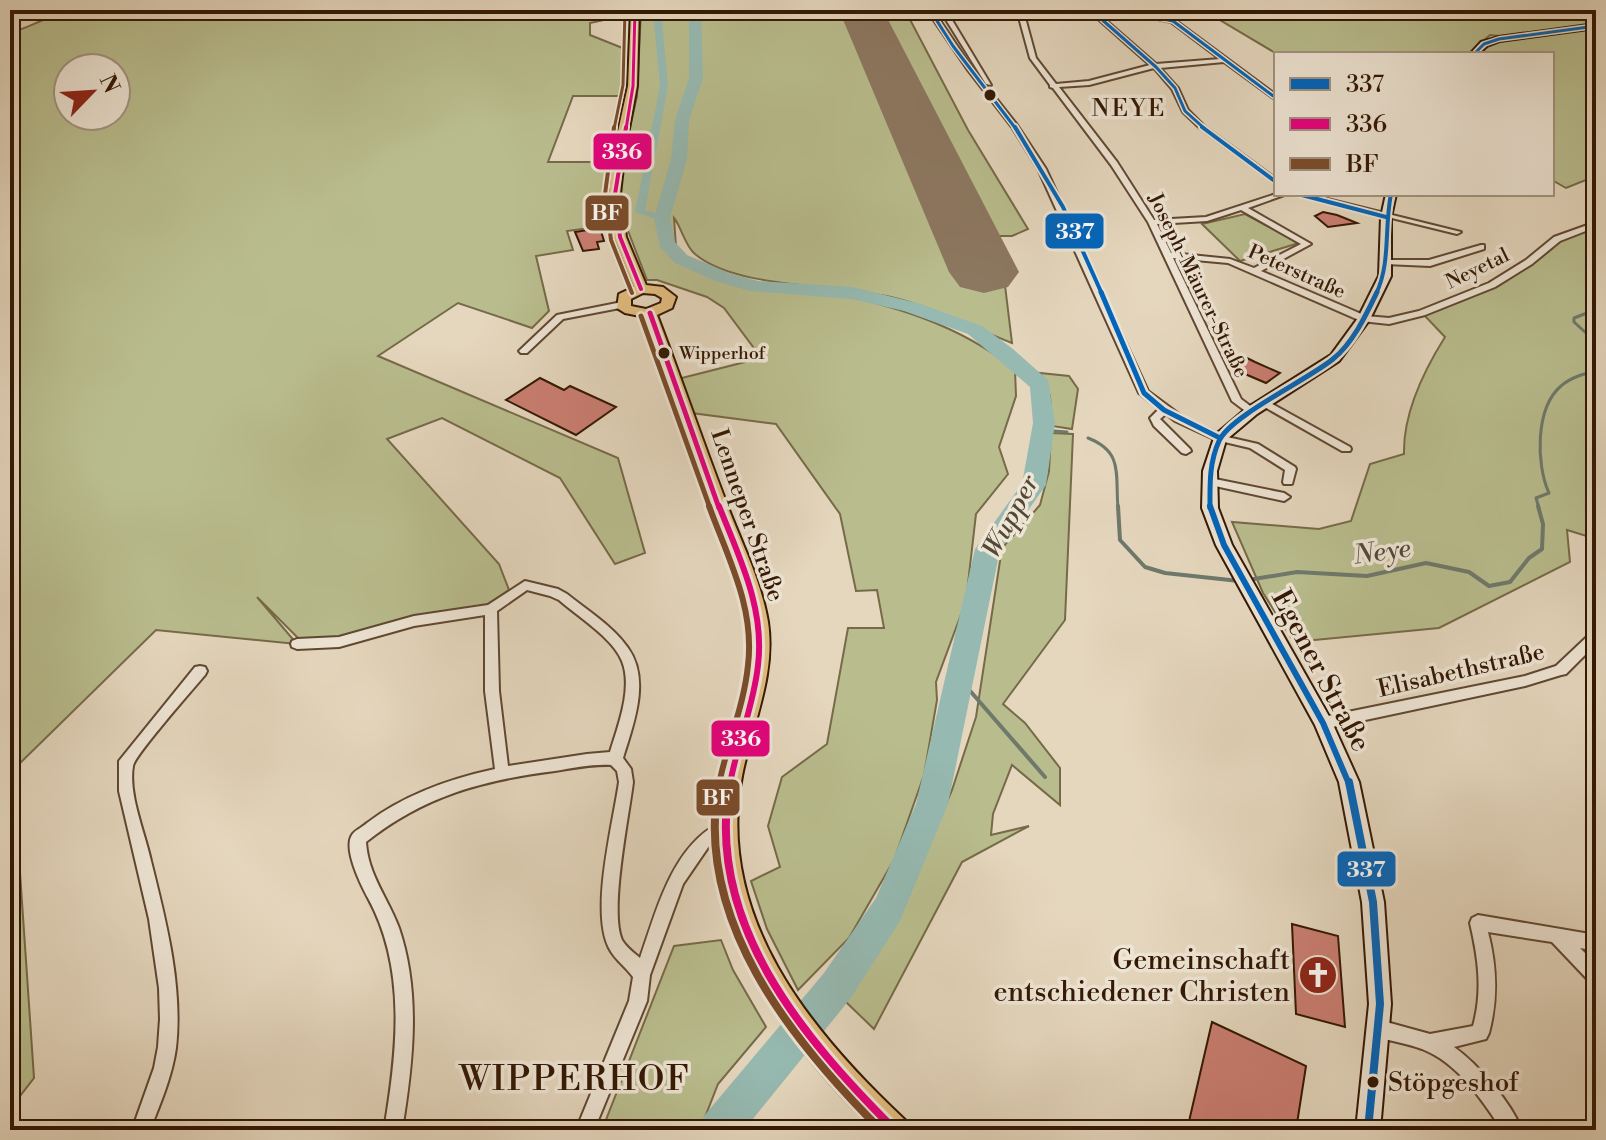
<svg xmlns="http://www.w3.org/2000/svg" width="1606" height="1140" viewBox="0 0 1606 1140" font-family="'Libre Bodoni',serif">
  <rect width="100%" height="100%" fill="#e5d7be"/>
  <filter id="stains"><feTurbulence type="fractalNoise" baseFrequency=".0025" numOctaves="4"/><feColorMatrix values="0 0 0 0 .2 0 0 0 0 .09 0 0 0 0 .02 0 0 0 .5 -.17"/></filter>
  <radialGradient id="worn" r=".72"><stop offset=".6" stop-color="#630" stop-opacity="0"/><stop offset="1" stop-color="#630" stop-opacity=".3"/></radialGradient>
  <g fill="#b9bd8e" stroke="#766a48" stroke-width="2" fill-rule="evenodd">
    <path d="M 105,10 L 628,10 L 627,15 L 590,23 L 590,35 L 625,49 L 623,96 L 573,96 L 548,162 L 608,162 L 603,188 L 603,210 L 619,208 L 622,162 L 637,96 L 641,10 L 905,10 L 968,130 L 1028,229 L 1012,236 L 999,236 L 1012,343 C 972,327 933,307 891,297 C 837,284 736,289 695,254 C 685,246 681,226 674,218 L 677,261 C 705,271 734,283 764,288 C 782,290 801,287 819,290 C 889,304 960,324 1015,370 L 1016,396 L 999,447 L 1008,474 L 976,514 L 966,601 L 936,682 L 937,700 L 924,775 L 894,860 L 849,938 L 798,990 L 767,929 L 751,881 L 780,867 L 768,826 L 782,777 L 827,744 L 848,628 L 884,628 L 877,590 L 856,591 L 840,514 L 776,424 L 684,412 L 674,380 L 745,362 L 759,355 L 724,308 L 707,297 L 657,280 L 647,280 L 625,223 L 567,231 L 573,250 L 536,256 L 549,311 L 532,328 L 458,303 L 378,356 L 618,458 L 645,553 L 615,564 L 560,478 L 442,418 L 387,439 L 499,564 L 509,590 L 488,605 L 412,618 L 335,638 L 299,639 L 257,597 L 297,644 L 156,630 L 13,770 L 34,1078 L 10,1109 L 10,56 L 15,50 L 10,48 L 10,32 C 26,30 38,20 53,17 C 71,14 90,20 105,10 ZM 68,68 L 116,68 L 116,116 L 68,116 Z"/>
    <path d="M 1168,10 L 1596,10 L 1596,24 L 1500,36 L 1490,35 L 1468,54 L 1277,54 L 1218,19 L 1186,20 Z"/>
    <path d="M 1596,28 L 1596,176 L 1566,188 L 1552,180 L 1552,54 L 1479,54 L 1485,47 L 1498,42 Z"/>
    <path d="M 1245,214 L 1299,243 L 1240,261 L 1202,224 Z"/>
    <path d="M 1596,224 L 1596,263 L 1588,267 L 1596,270 L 1596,539 L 1567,530 L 1570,562 L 1439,628 L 1294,642 L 1263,593 L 1232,522 L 1319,529 L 1351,521 L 1370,464 L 1404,454 C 1403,413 1423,372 1445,337 L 1422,313 L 1492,285 L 1557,239 Z"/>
    <path d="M 1040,373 L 1069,376 L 1078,389 L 1072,429 L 1052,426 L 1050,396 Z"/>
    <path d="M 1051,433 L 1073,434 L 1065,620 L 1003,704 L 1025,723 L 1060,768 L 1060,805 L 1012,765 L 993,814 L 991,835 L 1029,826 L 962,862 L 874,1029 L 846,1002 L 921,865 L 952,790 L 976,717 L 1002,548 L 1040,505 L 1049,471 Z"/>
    <path d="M 721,940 L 733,970 L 766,1027 L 718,1084 L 700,1130 L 602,1130 L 674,946 Z"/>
  </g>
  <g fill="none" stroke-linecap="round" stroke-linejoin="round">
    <g stroke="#6e796c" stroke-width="3">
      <path d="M 1596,302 L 1587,313 L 1574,318 L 1574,322 L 1596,342"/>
      <path d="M 1596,346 L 1596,351"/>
      <path d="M 1042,430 L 1067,432"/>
      <path d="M 1088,438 C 1124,452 1115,475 1118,508"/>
      <path d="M 1539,508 L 1536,498 L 1549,493 C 1536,465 1535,408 1561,386 C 1571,377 1584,374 1596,371"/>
    </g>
    <g stroke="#6e796c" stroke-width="4">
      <path d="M 1118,506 L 1120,540 L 1145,567 L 1165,573 L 1239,581"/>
      <path d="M 1248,580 L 1297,572 L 1367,576 L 1426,563 L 1469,572 L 1489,586 L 1510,582 L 1529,558 L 1542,549 L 1543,524 L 1538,506"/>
      <path d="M 958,677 L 1045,777"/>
    </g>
    <path fill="#96bab2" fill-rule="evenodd" d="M 653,10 L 661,10 L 668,86 L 645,210 L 666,216 L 666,220 L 662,221 L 635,212 L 660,86 Z"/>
    <path fill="#96bab2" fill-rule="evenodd" d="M 689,10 L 701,10 L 703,78 L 689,120 L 687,159 L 670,218 L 675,242 L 687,255 L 729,273 L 758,281 L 852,287 L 917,303 L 982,326 L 1013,349 L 1048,380 L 1055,423 L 1046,485 L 1000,550 L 948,804 L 900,921 L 850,999 L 744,1130 L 698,1130 L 704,1116 L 824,973 L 876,898 L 916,804 L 975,549 L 1022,484 L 1033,423 L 1030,387 L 968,334 L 904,311 L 852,299 L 750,291 L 715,281 L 675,263 L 660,247 L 654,218 L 671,159 L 675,120 L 689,78 Z"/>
    <path fill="#8c7760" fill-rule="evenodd" d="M 839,10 L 883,10 L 1019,272 L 1008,287 L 984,293 L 960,287 L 949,272 Z"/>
  </g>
  <g fill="#cb7e72" stroke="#331703" stroke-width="2">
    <path d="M 1323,212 L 1337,215 L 1357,223 L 1328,227 L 1315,216 Z"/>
    <path d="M 600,228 L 604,241 L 597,242 L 599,249 L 583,251 L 575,232 Z"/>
    <path d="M 1247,358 L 1255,362 L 1280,373 L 1266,383 L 1231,368 Z"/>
    <path d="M 540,378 L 564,390 L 570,386 L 616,407 L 576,435 L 506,400 Z"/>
    <path d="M 1292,924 L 1338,936 L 1345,1027 L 1296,1014 Z"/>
    <path d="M 1212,1022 L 1306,1066 L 1296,1130 L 1187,1130 Z"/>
  </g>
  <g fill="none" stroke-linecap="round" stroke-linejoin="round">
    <defs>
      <g id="street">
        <path d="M 927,10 L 933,10 L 972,68 L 1017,125 L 1046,169 L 1148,391 L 1183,417 L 1223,436 L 1258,444 L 1295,467 L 1296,469 L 1292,484 L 1284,484 L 1283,482 L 1285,470 L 1250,448 L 1216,440 L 1175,421 L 1166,414 L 1160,419 L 1190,449 L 1191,451 L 1186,454 L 1182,453 L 1154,426 L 1150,418 L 1159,409 L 1139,393 L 1038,169 L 1012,127 L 968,70 Z"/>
        <path d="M 940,10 L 946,10 L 991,85 L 986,84 Z"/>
        <path d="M 1017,10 L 1023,10 L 1036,58 L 1056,84 L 1089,81 L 1150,65 L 1088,10 L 1094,10 L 1156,64 L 1220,59 L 1171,22 L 1119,10 L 1129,10 L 1175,20 L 1276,95 L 1276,100 L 1224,62 L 1160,68 L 1178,88 L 1188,110 L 1204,126 L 1276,179 L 1276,184 L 1200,128 L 1183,112 L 1172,89 L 1154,68 L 1089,85 L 1059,87 L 1117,162 L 1154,220 L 1206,217 L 1276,194 L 1287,194 L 1248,208 L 1311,244 L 1261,271 L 1366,316 L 1389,318 L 1419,311 L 1489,283 L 1526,260 L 1554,237 L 1596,222 L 1596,227 L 1560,241 L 1532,264 L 1495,287 L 1425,315 L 1389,324 L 1361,321 L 1228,263 L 1173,258 L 1241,399 L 1257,411 L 1256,413 L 1248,413 L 1232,401 L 1148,222 L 1111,165 L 1053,88 L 1050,87 L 1050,85 L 1030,58 ZM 1241,210 L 1301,244 L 1254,268 L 1230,259 L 1171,253 L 1157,224 L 1207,221 Z"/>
        <path d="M 1294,194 L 1307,194 L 1461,232 L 1457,234 Z"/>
        <path d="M 1481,245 L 1484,245 L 1484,249 L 1430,266 L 1385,264 L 1381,262 L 1385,260 L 1429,260 Z"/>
        <path d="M 622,302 L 625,303 L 625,307 L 563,319 L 527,353 L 521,353 L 519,351 L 557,315 Z"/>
        <path d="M 1265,400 L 1350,447 L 1351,449 L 1350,451 L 1342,451 L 1261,405 L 1261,401 Z"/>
        <path d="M 1210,478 L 1284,493 L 1290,497 L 1284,501 L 1206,484 L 1205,482 L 1206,480 Z"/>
        <path d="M 525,581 L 558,589 L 567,594 C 588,611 613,626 628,648 C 651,680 633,725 623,758 L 631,769 L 633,782 C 629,816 609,911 622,940 C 626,947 634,953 640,958 C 657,910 673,841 726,820 L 731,822 L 734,827 L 731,832 L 709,846 L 683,884 L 650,975 L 647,1001 L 594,1130 L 576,1130 L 629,1001 L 633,977 C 626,967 615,960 609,948 C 590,911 613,824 619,782 L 617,771 L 611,765 C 592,764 574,768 555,771 C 483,780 424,796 366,842 C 368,875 388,898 399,928 C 421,993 413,1063 402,1130 L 384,1130 C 397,1053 407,969 368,898 C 361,885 343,849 352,835 C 355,830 363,827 367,823 C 404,795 449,779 495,769 L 485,691 L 485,615 L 414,626 L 339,647 L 297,649 L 292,647 L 291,644 L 292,641 L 297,639 L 339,637 L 414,616 L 488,605 ZM 527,590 L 550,596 L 559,600 C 577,616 613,638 622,661 C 633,688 618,726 610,752 L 587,754 L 508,766 L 499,691 L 497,611 Z"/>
        <path d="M 1596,631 L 1596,644 L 1566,674 L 1561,675 L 1525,686 L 1323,729 L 1318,727 L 1316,723 L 1318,719 L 1323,717 L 1525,676 L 1556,666 L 1591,633 Z"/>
        <path d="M 200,666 L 205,667 L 207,671 L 205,675 C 194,688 135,755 133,766 C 128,794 145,833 151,861 C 166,921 183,986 176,1048 C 172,1077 160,1104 150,1130 L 132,1130 L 154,1068 L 158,1047 L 160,1019 L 159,988 L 149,919 L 119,791 L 119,761 L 195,667 Z"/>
        <path d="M 1478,915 L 1596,935 L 1596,951 L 1580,948 L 1596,964 L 1596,984 L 1590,982 L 1552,942 L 1488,932 C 1497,967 1498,999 1489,1033 L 1486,1039 L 1454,1047 C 1479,1065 1510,1101 1522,1130 L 1502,1130 C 1482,1100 1458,1063 1422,1049 C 1408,1044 1393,1041 1379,1038 L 1373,1035 L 1370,1029 L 1373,1023 L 1379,1020 L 1430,1034 L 1473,1026 C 1483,991 1478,957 1470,923 L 1472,918 Z"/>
      </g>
      <g id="secondary">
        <path d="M 1596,24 L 1596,28 L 1500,41 L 1487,46 L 1478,54 L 1470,54 L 1481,42 L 1499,37 Z"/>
        <path d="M 1386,194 L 1396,194 L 1391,217 L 1391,276 L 1370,319 L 1339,361 L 1257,414 L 1226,440 L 1217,471 L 1218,508 L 1232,545 L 1330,718 L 1359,782 L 1384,902 L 1391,1004 L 1380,1130 L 1356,1130 L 1369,1004 L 1362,902 L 1339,782 L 1315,725 L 1216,545 L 1202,508 L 1203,471 L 1215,435 L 1247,408 L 1331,355 L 1358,318 L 1379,276 L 1381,217 Z"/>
      </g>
      <path id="primary" d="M 631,10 L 639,10 L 637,86 L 625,150 L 620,194 L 626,237 L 646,285 L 663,287 L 676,297 L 672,308 L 657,315 C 681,377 702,440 726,502 C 741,542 761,580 768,622 C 776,676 752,724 742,776 C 715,916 810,1031 905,1120 L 909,1130 L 875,1130 C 783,1041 701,926 717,792 C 724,735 755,685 749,627 C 745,582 723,541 708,500 C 686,440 667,378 645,317 L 625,313 L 617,308 L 619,294 L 634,287 L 614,237 L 609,194 L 614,150 L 628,86 ZM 643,293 L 655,294 L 662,298 L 661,303 L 646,309 L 631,306 L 631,299 Z"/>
    </defs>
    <use href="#street" stroke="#604732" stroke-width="4"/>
    <use href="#secondary" stroke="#331703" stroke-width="4"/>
    <use href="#primary" stroke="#331703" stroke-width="4"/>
    <use href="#street" fill="#eee5d5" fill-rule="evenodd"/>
    <use href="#secondary" fill="#eee5d5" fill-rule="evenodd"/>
    <use href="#primary" fill="#e2bc7f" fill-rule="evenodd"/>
    <defs>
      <g id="bus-1-far4">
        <path d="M 930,10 L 953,46 L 1016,129"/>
        <path d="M 1091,10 L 1156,67 L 1175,88 L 1185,111 L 1205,129"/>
        <path d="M 1122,10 L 1173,21 L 1276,98"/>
        <path d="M 1474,54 L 1484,44 L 1499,39 L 1596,26"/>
      </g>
      <g id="bus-1-far3">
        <path d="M 1015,127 L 1063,207 L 1102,294"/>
        <path d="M 1202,127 L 1276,182"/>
        <path d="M 1298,194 L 1386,217"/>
        <path d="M 1376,294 C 1391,263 1384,228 1391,194"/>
      </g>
      <g id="bus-1-far2">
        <path d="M 1101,292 L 1144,393 L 1164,410 L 1220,438"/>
        <path d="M 1210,508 C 1210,485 1209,463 1219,441 C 1230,416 1309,379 1333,359 C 1353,343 1366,315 1377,292"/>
      </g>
      <path id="bus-1-far1" d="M 1210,506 L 1224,545 L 1323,723 L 1349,784"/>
      <path id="bus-1" d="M 1349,782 L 1373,902 L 1380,1004 L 1368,1130"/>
      <path id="bus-2-far4" d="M 626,129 L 633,86 L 635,10"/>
      <path id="bus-2-far3" d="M 626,127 L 615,194 L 620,237 L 641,289"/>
      <path id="bus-2-far2" d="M 650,313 L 719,508"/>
      <path id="bus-2-far1" d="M 719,506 C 739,557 765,608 758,665 C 754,705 737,744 730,784"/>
      <path id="bus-2" d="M 730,782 C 704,922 803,1038 895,1130"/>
      <path id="bus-3-far4" d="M 614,129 L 623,85 L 625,10"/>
      <path id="bus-3-far3" d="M 614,127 L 605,194 L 611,240 L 632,293"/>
      <path id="bus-3-far2" d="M 641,316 L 710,508"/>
      <path id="bus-3-far1" d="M 709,506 C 728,558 755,608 748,665 C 744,706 727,744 719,784"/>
      <path id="bus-3" d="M 719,782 C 693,919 791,1040 881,1130"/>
    </defs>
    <use href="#bus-1-far4" stroke="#eee5d5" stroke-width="6"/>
    <use href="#bus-1-far3" stroke="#eee5d5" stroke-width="8"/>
    <use href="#bus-1-far2" stroke="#eee5d5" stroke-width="10"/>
    <use href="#bus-1-far1" stroke="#eee5d5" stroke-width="12"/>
    <use href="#bus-1" stroke="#eee5d5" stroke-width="14"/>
    <use href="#bus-2-far4" stroke="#eee5d5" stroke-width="6"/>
    <use href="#bus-2-far3" stroke="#eee5d5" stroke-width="8"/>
    <use href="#bus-2-far2" stroke="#eee5d5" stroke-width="10"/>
    <use href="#bus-2-far1" stroke="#eee5d5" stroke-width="12"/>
    <use href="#bus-2" stroke="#eee5d5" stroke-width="14"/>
    <use href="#bus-3-far4" stroke="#eee5d5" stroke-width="6"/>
    <use href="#bus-3-far3" stroke="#eee5d5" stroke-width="8"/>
    <use href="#bus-3-far2" stroke="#eee5d5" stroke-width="10"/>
    <use href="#bus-3-far1" stroke="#eee5d5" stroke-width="12"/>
    <use href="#bus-3" stroke="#eee5d5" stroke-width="14"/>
    <use href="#bus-1-far4" stroke="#0065bd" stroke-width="3"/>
    <use href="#bus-1-far3" stroke="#0065bd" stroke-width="4"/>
    <use href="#bus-1-far2" stroke="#0065bd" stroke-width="5"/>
    <use href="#bus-1-far1" stroke="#0065bd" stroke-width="6"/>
    <use href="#bus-1" stroke="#0065bd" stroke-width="8"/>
    <use href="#bus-2-far4" stroke="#e5007d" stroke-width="3"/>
    <use href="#bus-2-far3" stroke="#e5007d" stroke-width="4"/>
    <use href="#bus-2-far2" stroke="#e5007d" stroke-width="5"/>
    <use href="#bus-2-far1" stroke="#e5007d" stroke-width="6"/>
    <use href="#bus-2" stroke="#e5007d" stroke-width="8"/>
    <use href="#bus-3-far4" stroke="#7a4b2a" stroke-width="3"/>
    <use href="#bus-3-far3" stroke="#7a4b2a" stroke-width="4"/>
    <use href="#bus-3-far2" stroke="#7a4b2a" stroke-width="5"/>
    <use href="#bus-3-far1" stroke="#7a4b2a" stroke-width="6"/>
    <use href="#bus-3" stroke="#7a4b2a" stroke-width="8"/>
  </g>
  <defs>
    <symbol id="church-disc" viewBox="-11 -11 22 22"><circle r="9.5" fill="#8f2418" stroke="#eee5d5"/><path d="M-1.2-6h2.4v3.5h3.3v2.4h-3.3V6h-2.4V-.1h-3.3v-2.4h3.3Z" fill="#fff"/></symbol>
  </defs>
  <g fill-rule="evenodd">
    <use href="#church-disc" x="1296" y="953" width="44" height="44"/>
  </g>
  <g fill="#331703" stroke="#eee5d5" stroke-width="3">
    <circle cx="990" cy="95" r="7"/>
    <circle cx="664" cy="353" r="7"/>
    <circle cx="1373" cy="1082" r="7"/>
  </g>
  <g text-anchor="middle" stroke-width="7" stroke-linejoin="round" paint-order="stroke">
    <g font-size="18" fill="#331703" stroke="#eee5d5" text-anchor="start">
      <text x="679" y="359">Wipperhof</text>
    </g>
    <g font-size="20" fill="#331703" stroke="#eee5d5">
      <text transform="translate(1477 268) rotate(-26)" y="7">Neyetal</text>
      <text transform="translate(1297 271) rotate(24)" y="7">Peterstraße</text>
      <text transform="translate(1199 285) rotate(64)" y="7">Joseph-Mäurer-Straße</text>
    </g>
    <g font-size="24" letter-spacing="2" fill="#331703" stroke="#eee5d5">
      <text x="1129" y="116">NEYE</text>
    </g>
    <g font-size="24" fill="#331703" stroke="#eee5d5">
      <text transform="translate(748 515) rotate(71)" y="8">Lenneper Straße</text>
      <text transform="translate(1461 670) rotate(-13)" y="8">Elisabethstraße</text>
    </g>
    <g font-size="26" font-style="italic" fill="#514838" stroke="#eee5d5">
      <text transform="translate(1010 516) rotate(-62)" y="9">Wupper</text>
      <text transform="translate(1382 551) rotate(-8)" y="9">Neye</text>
    </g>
    <g font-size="26" fill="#331703" stroke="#eee5d5" text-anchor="start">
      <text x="1388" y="1091">Stöpgeshof</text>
    </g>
    <g font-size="28" fill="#331703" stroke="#eee5d5">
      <text transform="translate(1322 670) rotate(62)" y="10">Egener Straße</text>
    </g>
    <g font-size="28" fill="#331703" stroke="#eee5d5" text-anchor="end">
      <text x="1290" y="969">Gemeinschaft<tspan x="1290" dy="32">entschiedener Christen</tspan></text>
    </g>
    <g font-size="34" letter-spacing="2" fill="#331703" stroke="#eee5d5">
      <text x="575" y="1090">WIPPERHOF</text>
    </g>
  </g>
  <g stroke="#eee5d5" stroke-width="3">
    <rect x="592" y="132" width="61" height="39" rx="8" fill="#e5007d"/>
    <rect x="584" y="194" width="46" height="38" rx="8" fill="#7a4b2a"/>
    <rect x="1044" y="212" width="61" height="38" rx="8" fill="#0065bd"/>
    <rect x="710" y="719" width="61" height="39" rx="8" fill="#e5007d"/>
    <rect x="695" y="778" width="46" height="39" rx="8" fill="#7a4b2a"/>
    <rect x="1336" y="850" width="61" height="38" rx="8" fill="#0065bd"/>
  </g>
  <g font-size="22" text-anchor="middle" font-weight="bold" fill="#fff">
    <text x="622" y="159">336</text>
    <text x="607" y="220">BF</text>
    <text x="1075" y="239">337</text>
    <text x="741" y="746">336</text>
    <text x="718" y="805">BF</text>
    <text x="1366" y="877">337</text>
  </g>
  <rect width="1606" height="1140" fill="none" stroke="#e5d7be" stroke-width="40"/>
  <rect x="12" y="12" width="1582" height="1116" fill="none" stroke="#331703" stroke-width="4"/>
  <rect x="20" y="20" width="1566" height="1100" fill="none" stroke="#331703" stroke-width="2"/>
  <rect x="1274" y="52" width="280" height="144" fill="#eee5d5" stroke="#a39381" stroke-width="2"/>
  <rect x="1290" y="78" width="40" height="12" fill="#0065bd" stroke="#a39381" stroke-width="2"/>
  <text x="1346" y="92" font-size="24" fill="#331703">337</text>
  <rect x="1290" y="118" width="40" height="12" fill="#e5007d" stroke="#a39381" stroke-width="2"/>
  <text x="1346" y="132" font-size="24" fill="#331703">336</text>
  <rect x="1290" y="158" width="40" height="12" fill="#7a4b2a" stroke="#a39381" stroke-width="2"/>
  <text x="1346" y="172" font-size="24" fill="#331703">BF</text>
  <g transform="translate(92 92) rotate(65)"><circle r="38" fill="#eee5d5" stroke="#a39381" stroke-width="2"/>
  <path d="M0-6L14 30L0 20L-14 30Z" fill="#8f2418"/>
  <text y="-12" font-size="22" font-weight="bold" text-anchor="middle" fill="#331703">N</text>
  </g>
  <rect width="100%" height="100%" filter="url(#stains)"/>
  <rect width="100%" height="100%" fill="url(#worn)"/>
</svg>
